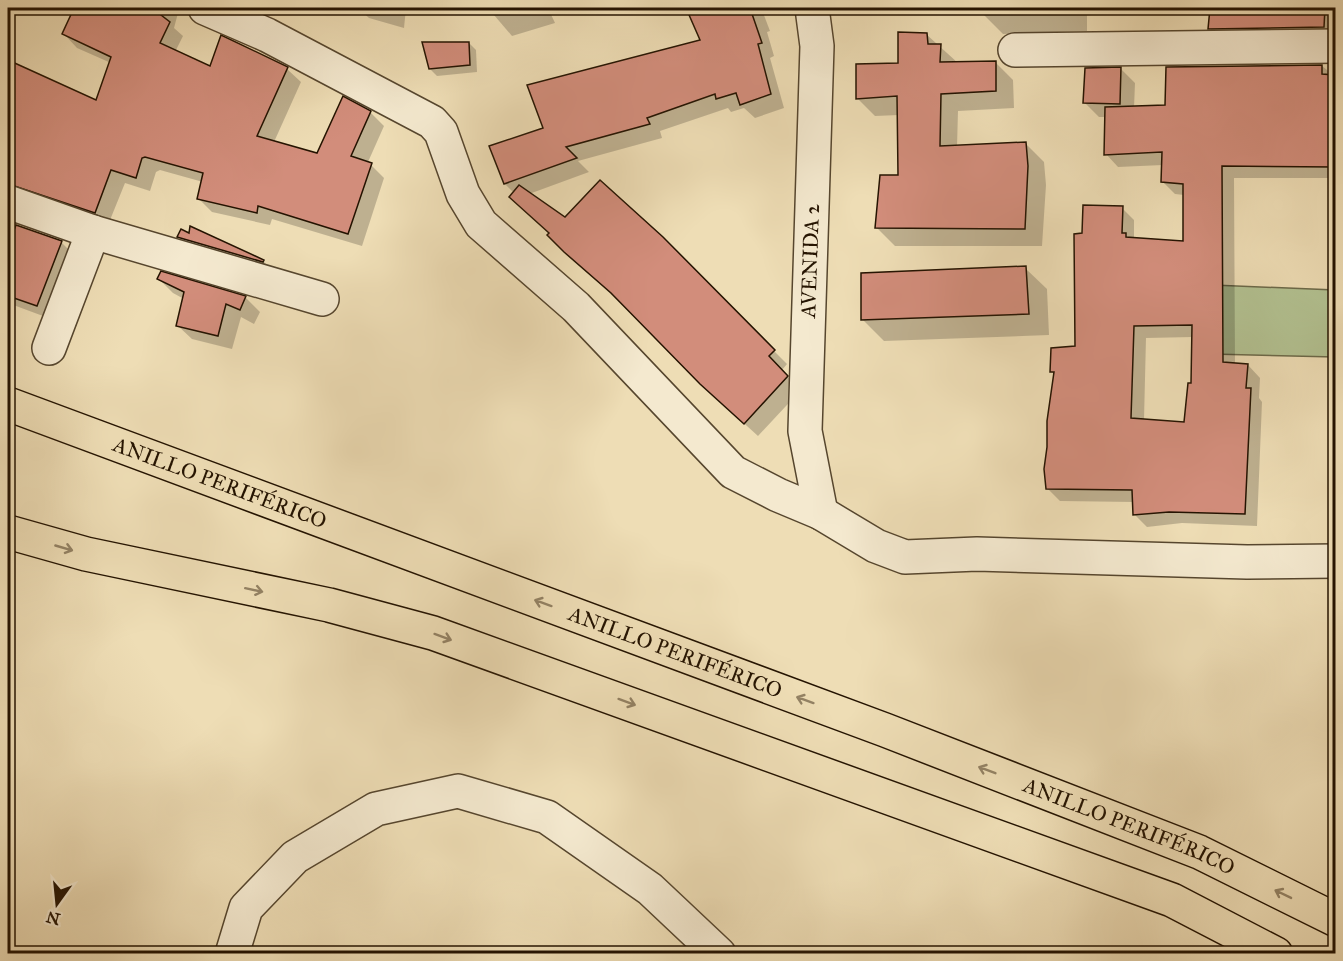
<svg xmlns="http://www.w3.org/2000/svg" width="1343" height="961" viewBox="0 0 1343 961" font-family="'IM FELL Great Primer',serif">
  <rect width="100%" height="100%" fill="#eeddb5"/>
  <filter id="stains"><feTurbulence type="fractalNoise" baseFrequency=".00333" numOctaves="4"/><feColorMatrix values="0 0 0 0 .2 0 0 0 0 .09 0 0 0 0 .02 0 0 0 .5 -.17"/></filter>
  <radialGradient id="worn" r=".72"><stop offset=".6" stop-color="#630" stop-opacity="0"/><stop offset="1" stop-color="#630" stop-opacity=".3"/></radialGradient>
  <path fill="#b3c292" stroke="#6c6a4a" stroke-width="1.5" d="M 1213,285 L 1335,290 L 1335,357 L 1211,354 Z"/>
  <g fill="#0003" fill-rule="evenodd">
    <path d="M 76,8 L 172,8 L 178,13 L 174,28 L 183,36 L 175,52 L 210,68 L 222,38 L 287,69 L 301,82 L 274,142 L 318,155 L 370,112 L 384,126 L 368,162 L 384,178 L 362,246 L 272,219 L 270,225 L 212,212 L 199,199 L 203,182 L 160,170 L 156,172 L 150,191 L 125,183 L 108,225 L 8,204 L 8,63 L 97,102 L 111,63 L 77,48 L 64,34 Z"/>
    <path d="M 358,8 L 406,8 L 404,28 L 369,18 Z"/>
    <path d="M 488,8 L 548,8 L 555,23 L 512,36 Z"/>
    <path d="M 674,8 L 768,8 L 762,10 L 770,31 L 767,32 L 774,56 L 770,58 L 784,108 L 755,118 L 744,108 L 731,112 L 728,108 L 660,131 L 662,138 L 578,161 L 589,172 L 529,194 L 565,219 L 662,239 L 787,364 L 782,370 L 800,391 L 758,436 L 715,397 L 511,196 L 514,193 L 505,184 L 544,129 L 702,41 L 688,9 L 679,13 Z"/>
    <path d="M 981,8 L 1087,8 L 1087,31 L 1003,34 L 982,13 Z"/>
    <path d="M 1212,8 L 1336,8 L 1336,41 L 1224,43 L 1209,28 Z"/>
    <path d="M 926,34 L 958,63 L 995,62 L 1013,80 L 1014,108 L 958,111 L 957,147 L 1026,144 L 1044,162 L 1046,185 L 1042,246 L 895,246 L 877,228 L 899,177 L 899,115 L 875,116 L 857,98 L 900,65 Z"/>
    <path d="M 469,43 L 476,50 L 477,72 L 437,76 L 430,69 Z"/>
    <path d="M 1322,66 L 1336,77 L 1336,178 L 1234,178 L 1235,364 L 1248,365 L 1260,378 L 1259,398 L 1262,402 L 1257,526 L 1182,523 L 1147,527 L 1134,514 L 1134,502 L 1060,501 L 1047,488 L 1055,375 L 1051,371 L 1076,348 L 1084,235 L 1122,208 L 1134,220 L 1134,239 L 1185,242 L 1184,195 L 1175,194 L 1163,182 L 1163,165 L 1118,167 L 1106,154 L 1106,117 L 1099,117 L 1084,102 L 1121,69 L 1135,83 L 1134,108 L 1167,107 ZM 1193,337 L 1192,384 L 1186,423 L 1144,420 L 1146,338 Z"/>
    <path d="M 8,221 L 61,242 L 75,256 L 51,319 L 8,303 Z"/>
    <path d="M 179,237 L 263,261 L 277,275 L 193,251 Z"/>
    <path d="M 1025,268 L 1047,289 L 1049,335 L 884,341 L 863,320 Z"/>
    <path d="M 162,273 L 246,298 L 260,312 L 254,324 L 241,317 L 232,349 L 192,339 L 177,325 L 184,299 L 173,293 L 159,279 Z"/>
  </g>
  <g fill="#d28d7b" stroke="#241301" stroke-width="1.5" fill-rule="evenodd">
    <path d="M 74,8 L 163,8 L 161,15 L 170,22 L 160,43 L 210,66 L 221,35 L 288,67 L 257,136 L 317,153 L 343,96 L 371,111 L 351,156 L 372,163 L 348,234 L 258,206 L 257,213 L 197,199 L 203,173 L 145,157 L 142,158 L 136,178 L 111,170 L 95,213 L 8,184 L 8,60 L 96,100 L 111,57 L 62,34 Z"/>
    <path d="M 686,8 L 750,8 L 762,43 L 758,44 L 771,94 L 740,105 L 736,93 L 716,99 L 715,94 L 647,118 L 650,124 L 566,147 L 577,158 L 504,184 L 489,146 L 543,128 L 527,85 L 700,40 Z"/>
    <path d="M 1210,8 L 1325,8 L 1324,27 L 1208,29 Z"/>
    <path d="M 898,32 L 927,33 L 928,44 L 941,44 L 940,62 L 996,61 L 996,91 L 941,94 L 940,146 L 1026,142 L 1028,166 L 1025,229 L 875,228 L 880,175 L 898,175 L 897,96 L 856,99 L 856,64 L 898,63 Z"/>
    <path d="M 422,42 L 469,42 L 470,65 L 429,69 Z"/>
    <path d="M 1322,65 L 1322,74 L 1335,75 L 1335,167 L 1222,166 L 1223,362 L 1248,364 L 1246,388 L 1251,388 L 1245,514 L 1169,512 L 1133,515 L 1132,490 L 1046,489 L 1044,469 L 1047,447 L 1047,421 L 1054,372 L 1050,372 L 1051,348 L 1075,346 L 1074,234 L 1082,233 L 1083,205 L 1123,206 L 1122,233 L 1126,233 L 1126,237 L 1183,241 L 1183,184 L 1161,182 L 1162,152 L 1104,155 L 1105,107 L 1165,105 L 1166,67 ZM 1192,325 L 1191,383 L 1188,383 L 1184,422 L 1131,418 L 1134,326 Z"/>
    <path d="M 1121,67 L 1120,104 L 1083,103 L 1085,68 Z"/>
    <path d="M 600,180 L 663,237 L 775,350 L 769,356 L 788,376 L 744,424 L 700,384 L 611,293 L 564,252 L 547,235 L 549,233 L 509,197 L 519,185 L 565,217 Z"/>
    <path d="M 16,225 L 62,241 L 37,306 L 8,296 L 8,247 Z"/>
    <path d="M 190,226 L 264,260 L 263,262 L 177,237 L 181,229 L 189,233 Z"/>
    <path d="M 1026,266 L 1029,314 L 861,320 L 861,273 Z"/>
    <path d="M 161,271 L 246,296 L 240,310 L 226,304 L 218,336 L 176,326 L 184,292 L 157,279 Z"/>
  </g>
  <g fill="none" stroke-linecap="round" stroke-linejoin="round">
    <defs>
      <g id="minor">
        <path d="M 205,8 L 267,35 L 432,122 L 441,132 L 463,194 L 481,224 L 576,307 L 733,472 L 778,495 L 821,513 L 876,546 L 905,557 L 977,554 L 1247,562 L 1336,561"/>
        <path d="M 812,8 L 817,46 L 805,431 L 821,513"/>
        <path d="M 1015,50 L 1336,46"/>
        <path d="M 8,202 L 93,232 L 322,299"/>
        <path d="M 49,348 L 93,232"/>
        <path d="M 232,954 L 246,908 L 295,857 L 376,809 L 458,791 L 547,817 L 650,889 L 719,954"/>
      </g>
      <g id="highway">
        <path id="s1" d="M 8,404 L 885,730 L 1199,852 L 1336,920"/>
        <path d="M 8,532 L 86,554 L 329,605 L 433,633 L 1172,900 L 1276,954"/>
      </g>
    </defs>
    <use href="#minor" stroke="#56462e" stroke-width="36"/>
    <use href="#highway" stroke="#241301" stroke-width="36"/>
    <use href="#minor" stroke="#f4e9cf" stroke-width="33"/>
    <use href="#highway" stroke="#eeddb5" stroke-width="33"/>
  </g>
  <defs><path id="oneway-shaft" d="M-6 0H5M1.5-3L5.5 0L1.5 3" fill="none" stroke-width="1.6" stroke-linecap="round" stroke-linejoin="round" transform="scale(1.5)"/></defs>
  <g stroke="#938264">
    <use href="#oneway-shaft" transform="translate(64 548) rotate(16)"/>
    <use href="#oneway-shaft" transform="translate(254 590) rotate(12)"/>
    <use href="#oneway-shaft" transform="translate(543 603) rotate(-160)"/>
    <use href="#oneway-shaft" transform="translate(443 637) rotate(20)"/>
    <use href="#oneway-shaft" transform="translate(805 700) rotate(-160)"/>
    <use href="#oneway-shaft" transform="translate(627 702) rotate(20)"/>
    <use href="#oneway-shaft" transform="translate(987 770) rotate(-159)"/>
    <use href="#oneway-shaft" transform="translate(1283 894) rotate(-154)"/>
  </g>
  <g text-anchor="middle" stroke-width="4.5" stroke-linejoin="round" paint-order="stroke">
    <g font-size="21" fill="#241301" stroke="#f4e9cf">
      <text transform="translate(810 261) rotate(-88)" y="7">AVENIDA 2</text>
      <text dy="7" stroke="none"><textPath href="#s1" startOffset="226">ANILLO PERIFÉRICO</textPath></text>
      <text dy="7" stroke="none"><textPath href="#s1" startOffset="712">ANILLO PERIFÉRICO</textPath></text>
      <text dy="7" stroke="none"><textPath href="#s1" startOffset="1198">ANILLO PERIFÉRICO</textPath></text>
    </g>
  </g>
  <rect width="1343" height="961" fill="none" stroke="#eeddb5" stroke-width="30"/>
  <rect x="9" y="9" width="1325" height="943" fill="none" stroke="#241301" stroke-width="3"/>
  <rect x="15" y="15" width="1313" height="931" fill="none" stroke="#241301" stroke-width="1.5"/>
  <g transform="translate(57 904) rotate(195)" stroke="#f4e9cf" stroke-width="4.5" paint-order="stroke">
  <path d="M0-4.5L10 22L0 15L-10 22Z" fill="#241301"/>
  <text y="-9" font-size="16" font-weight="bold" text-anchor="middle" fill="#241301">N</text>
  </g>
  <rect width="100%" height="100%" filter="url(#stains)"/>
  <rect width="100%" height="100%" fill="url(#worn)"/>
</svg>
